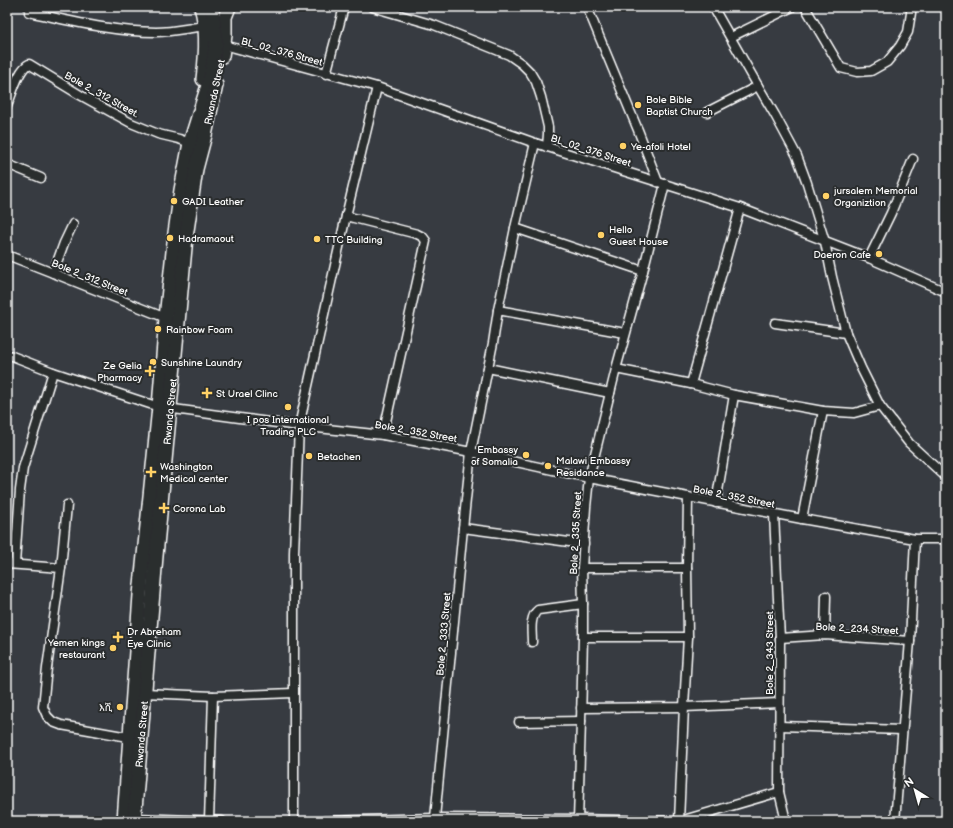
<svg xmlns="http://www.w3.org/2000/svg" width="953" height="828" viewBox="0 0 953 828" font-family="'Balsamiq Sans','Noto Sans Ethiopic',sans-serif">
  <rect width="100%" height="100%" fill="#373b41"/>
  <filter id="ink" filterUnits="userSpaceOnUse"><feTurbulence type="fractalNoise" baseFrequency=".025" numOctaves="2"/><feDisplacementMap in="SourceGraphic" scale="8" xChannelSelector="R" yChannelSelector="G"/><feConvolveMatrix kernelMatrix="1 2 1 2 8 2 1 2 1" color-interpolation-filters="sRGB"/></filter>
  <g filter="url(#ink)">
    <g fill="none" stroke-linecap="round" stroke-linejoin="round">
      <defs>
        <g id="minor">
          <path d="M 372,7 L 434,25 L 509,55 L 522,64 L 530,72 L 536,82 L 541,97 L 548,127 L 548,134 L 547,147"/>
          <path d="M 587,7 L 638,130 L 658,182"/>
          <path d="M 713,7 L 758,86 L 775,115 L 797,156 L 807,183 L 825,242 L 832,277 L 846,333 L 861,368 L 880,406 L 909,443 L 946,477"/>
          <path d="M 805,7 L 841,68 L 857,72 L 871,71 L 887,62 L 900,46 L 908,32 L 911,13 L 911,7"/>
          <path d="M 29,12 C 71,21 113,32 156,32 C 172,32 189,28 205,26"/>
          <path d="M 731,37 L 792,7"/>
          <path d="M 224,45 L 377,87 L 535,143 L 740,208 L 869,258 L 946,292"/>
          <path d="M 326,74 L 344,7"/>
          <path d="M 7,106 C 12,95 18,69 29,64 L 80,95 L 131,123 L 158,134 L 179,139 L 190,143"/>
          <path d="M 707,112 L 758,86"/>
          <path d="M 7,164 L 41,178"/>
          <path d="M 346,216 L 417,234 L 423,237 L 426,241 L 383,435"/>
          <path d="M 515,228 L 643,271"/>
          <path d="M 7,255 L 53,273 L 166,318"/>
          <path d="M 869,258 L 891,213 L 913,159"/>
          <path d="M 53,273 L 64,243 L 73,224"/>
          <path d="M 498,310 L 625,333"/>
          <path d="M 775,323 L 846,333"/>
          <path d="M 7,354 L 53,372 L 159,407 L 299,426 L 383,435 L 471,452 L 589,478 L 802,519 L 915,539 L 946,539"/>
          <path d="M 488,368 L 610,393"/>
          <path d="M 616,369 L 691,384 L 734,395 L 823,411 L 854,413 L 880,406"/>
          <path d="M 691,384 L 740,208"/>
          <path d="M 716,503 L 734,395"/>
          <path d="M 774,514 L 778,599 L 780,638 L 779,792 L 786,821"/>
          <path d="M 802,519 L 823,411"/>
          <path d="M 463,528 L 584,544"/>
          <path d="M 7,564 L 61,568 L 47,668 L 43,707 L 47,716 L 53,722 L 61,725 L 134,738"/>
          <path d="M 15,564 L 20,490 L 23,468 L 53,372"/>
          <path d="M 61,568 L 67,505"/>
          <path d="M 582,568 L 687,568"/>
          <path d="M 825,635 L 826,596"/>
          <path d="M 583,637 L 688,637"/>
          <path d="M 780,638 L 825,635 L 910,641"/>
          <path d="M 532,642 C 532,632 529,617 538,610 L 583,604"/>
          <path d="M 144,693 L 213,696 L 293,693"/>
          <path d="M 581,708 L 684,707 L 779,703"/>
          <path d="M 519,722 L 581,721"/>
          <path d="M 780,726 L 902,730"/>
          <path d="M 135,818 L 222,821"/>
          <path d="M 435,818 L 463,528 L 471,452 L 493,343 L 498,310 L 515,228 L 535,143"/>
          <path d="M 209,821 L 213,696"/>
          <path d="M 294,821 L 294,553 L 299,426 L 346,216 L 377,87"/>
          <path d="M 324,821 L 435,818 L 578,819 L 665,821"/>
          <path d="M 578,821 L 581,721 L 583,637 L 583,604 L 582,568 L 586,507 L 589,478 L 616,369 L 643,271 L 665,184"/>
          <path d="M 679,821 L 684,707 L 688,637 L 687,568 L 688,497"/>
          <path d="M 680,821 L 779,792"/>
          <path d="M 895,821 L 910,641 L 915,539"/>
        </g>
        <g id="primary">
          <path d="M 201,7 C 208,29 206,56 203,79"/>
          <path d="M 222,56 L 225,35 L 225,17 L 229,7"/>
          <path d="M 124,821 L 140,595 L 159,407 L 166,318 L 175,233 L 181,190 L 190,143 L 210,79 L 213,63 L 216,42 L 213,15 L 211,7"/>
          <path id="s1" d="M 134,821 L 156,556 L 186,237 L 196,169 L 205,135 L 216,85"/>
        </g>
      </defs>
      <use href="#minor" stroke="#fff" stroke-width="11"/>
      <use href="#primary" stroke="#fff" stroke-width="16"/>
      <use href="#minor" stroke="#2a2d2e" stroke-width="8"/>
      <use href="#primary" stroke="#2a2d2e" stroke-width="13"/>
    </g>
  </g>
  <g fill="#ffd166" stroke="#2a2d2e" stroke-width="1.5">
    <circle cx="638" cy="105" r="4"/>
    <circle cx="623" cy="146" r="4"/>
    <circle cx="826" cy="196" r="4"/>
    <circle cx="174" cy="201" r="4"/>
    <circle cx="601" cy="235" r="4"/>
    <circle cx="170" cy="238" r="4"/>
    <circle cx="317" cy="239" r="4"/>
    <circle cx="879" cy="254" r="4"/>
    <circle cx="158" cy="329" r="4"/>
    <circle cx="153" cy="362" r="4"/>
    <path d="M148 365h4v4h4v4h-4v4h-4v-4h-4v-4h4z"/>
    <path d="M205 387h4v4h4v4h-4v4h-4v-4h-4v-4h4z"/>
    <circle cx="288" cy="407" r="4"/>
    <circle cx="526" cy="455" r="4"/>
    <circle cx="309" cy="456" r="4"/>
    <circle cx="548" cy="466" r="4"/>
    <path d="M149 466h4v4h4v4h-4v4h-4v-4h-4v-4h4z"/>
    <path d="M162 502h4v4h4v4h-4v4h-4v-4h-4v-4h4z"/>
    <path d="M116 631h4v4h4v4h-4v4h-4v-4h-4v-4h4z"/>
    <circle cx="113" cy="648" r="4"/>
    <circle cx="120" cy="707" r="4"/>
  </g>
  <g text-anchor="middle" stroke-width="4" stroke-linejoin="round" paint-order="stroke">
    <g font-size="10" fill="#fff" stroke="#2a2d2e">
      <text transform="translate(282 51) rotate(15)" y="4">BL_02_376 Street</text>
      <text transform="translate(214 92) rotate(-78)" y="4">Rwanda Street</text>
      <text transform="translate(102 94) rotate(29)" y="4">Bole 2_312 Street.</text>
      <text transform="translate(591 150) rotate(18)" y="4">BL_02_376 Street</text>
      <text transform="translate(90 277) rotate(22)" y="4">Bole 2_312 Street</text>
      <text dy="4" stroke="none"><textPath href="#s1" startOffset="411">Rwanda Street</textPath></text>
      <text transform="translate(416 431) rotate(10)" y="4">Bole 2_352 Street</text>
      <text transform="translate(734 496) rotate(11)" y="4">Bole 2_352 Street</text>
      <text transform="translate(575 533) rotate(-87)" y="4">Bole 2_335 Street</text>
      <text transform="translate(857 628) rotate(3)" y="4">Bole 2_234 Street</text>
      <text transform="translate(443 634) rotate(-85)" y="4">Bole 2_333 Street</text>
      <text transform="translate(769 653) rotate(-90)" y="4">Bole 2_343 Street</text>
      <text dy="4" stroke="none"><textPath href="#s1" startOffset="87">Rwanda Street</textPath></text>
    </g>
    <g font-size="10" fill="#fff" stroke="#2a2d2e" text-anchor="start">
      <text x="646" y="103">Bole Bible<tspan x="646" dy="12">Baptist Church</tspan></text>
      <text x="631" y="150">Ye-afoli Hotel</text>
      <text x="834" y="194">jursalem Memorial<tspan x="834" dy="12">Organiztion</tspan></text>
      <text x="182" y="205">GADI Leather</text>
      <text x="609" y="233">Hello<tspan x="609" dy="12">Guest House</tspan></text>
      <text x="178" y="242">Hadramaout</text>
      <text x="325" y="243">TTC Building</text>
      <text x="871" y="258" text-anchor="end">Daeron Cafe</text>
      <text x="166" y="333">Rainbow Foam</text>
      <text x="161" y="366">Sunshine Laundry</text>
      <text x="142" y="369" text-anchor="end">Ze Gelia<tspan x="142" dy="12">Pharmacy</tspan></text>
      <text x="216" y="397">St Urael Clinc</text>
      <text x="288" y="423" text-anchor="middle">I pos International<tspan x="288" dy="12">Trading PLC</tspan></text>
      <text x="518" y="453" text-anchor="end">Embassy<tspan x="518" dy="12">of Somalia</tspan></text>
      <text x="317" y="460">Betachen</text>
      <text x="556" y="464">Malawi Embassy<tspan x="556" dy="12">Residance</tspan></text>
      <text x="160" y="470">Washington<tspan x="160" dy="12">Medical center</tspan></text>
      <text x="173" y="512">Corona Lab</text>
      <text x="127" y="635">Dr Abreham<tspan x="127" dy="12">Eye Clinic</tspan></text>
      <text x="105" y="646" text-anchor="end">Yemen kings<tspan x="105" dy="12">restaurant</tspan></text>
      <text x="112" y="711" text-anchor="end">እሺ</text>
    </g>
  </g>
  <rect width="953" height="828" fill="none" stroke="#2a2d2e" stroke-width="24"/>
  <rect x="12" y="12" width="929" height="804" fill="none" stroke="#fff" stroke-width="1.5" filter="url(#ink)"/>
  <g transform="translate(915 790) rotate(323)" stroke="#2a2d2e" stroke-width="3" paint-order="stroke">
  <path d="M0-3L7 15L0 10L-7 15Z" fill="#ffffff"/>
  <text y="-6" font-size="11" font-weight="bold" text-anchor="middle" fill="#ffffff">N</text>
  </g>
</svg>
